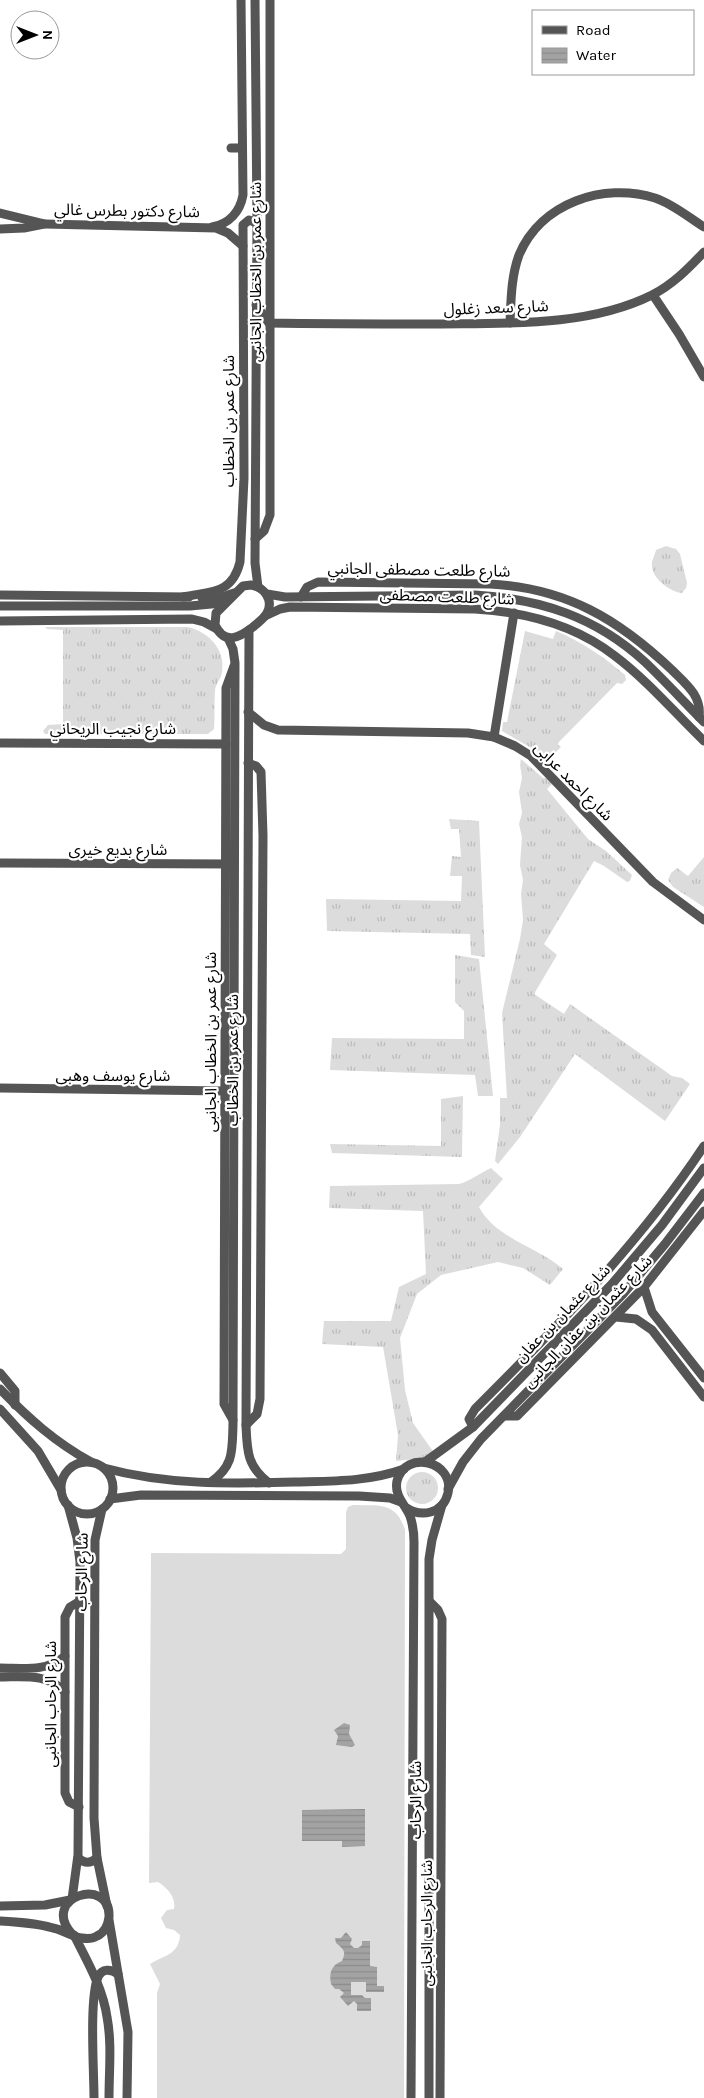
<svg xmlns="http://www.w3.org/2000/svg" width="704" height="2098" viewBox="0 0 704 2098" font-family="Karla,'Noto Sans Arabic',sans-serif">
  <defs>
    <pattern id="grass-tufts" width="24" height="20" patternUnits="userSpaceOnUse" patternTransform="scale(1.25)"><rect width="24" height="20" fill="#dcdcdc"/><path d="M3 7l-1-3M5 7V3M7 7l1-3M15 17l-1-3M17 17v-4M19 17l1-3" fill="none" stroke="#bbb"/></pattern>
    <pattern id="water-rules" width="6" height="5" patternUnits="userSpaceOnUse" patternTransform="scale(1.25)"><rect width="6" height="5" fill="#a3a3a3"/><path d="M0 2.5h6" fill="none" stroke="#8b8b8b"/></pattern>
  </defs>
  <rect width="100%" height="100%" fill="#fff"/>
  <g fill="url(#grass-tufts)">
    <path d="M 666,546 L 676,549 L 680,554 L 687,583 L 686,588 L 682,593 C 670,592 652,578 652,566 C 651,561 655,555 656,550 Z"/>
    <path d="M 45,627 L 188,627 C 208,632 226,649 222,672 C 221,679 216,683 215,690 C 214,703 215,716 214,729 L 208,734 L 45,734 L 43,731 L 48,725 L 63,724 L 63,630 L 47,629 Z"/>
    <path d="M 525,631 L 553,639 L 556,631 C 582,642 604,657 625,675 L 626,680 L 622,684 L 617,683 L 557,744 L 561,747 L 552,756 L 545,756 L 502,731 L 503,722 L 507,722 Z"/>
    <path d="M 521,759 L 543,778 L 546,778 L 552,784 L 547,789 L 588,839 L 606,851 L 632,875 L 630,881 L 627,882 L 604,866 L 594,861 L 544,944 L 557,955 L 534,994 L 564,1014 L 570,1004 L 672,1076 L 682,1078 L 690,1084 L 665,1121 L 575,1054 L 520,1137 L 498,1164 L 495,1161 L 500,1125 L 500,1098 L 507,1098 L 502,1013 L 520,939 L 523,920 L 521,894 L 523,880 L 520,865 L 522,837 L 519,824 L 522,813 L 519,792 L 522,778 L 520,765 Z"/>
    <path d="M 449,819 L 479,821 L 485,957 L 471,955 L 470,934 L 327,931 L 326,899 L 461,901 L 462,876 L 450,876 L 452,856 L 461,857 L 459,829 L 451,829 Z"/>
    <path d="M 704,857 L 704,907 L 673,887 L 668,880 L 671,873 L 677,868 L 688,876 Z"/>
    <path d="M 455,955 L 479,959 L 493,1096 L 478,1096 L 475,1075 L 330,1070 L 332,1038 L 464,1039 L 464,1011 L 455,1002 Z"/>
    <path d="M 463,1096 L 462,1157 L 332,1153 L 330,1144 L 441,1146 L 441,1099 Z"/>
    <path d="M 491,1168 L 503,1179 L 479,1207 C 495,1238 538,1247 563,1269 L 550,1285 L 523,1268 L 498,1262 L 441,1275 L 417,1294 L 400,1338 L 405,1390 L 413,1423 L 437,1457 L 396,1461 L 398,1435 L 383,1347 L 322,1344 L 324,1321 L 391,1321 L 399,1287 L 426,1274 L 423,1211 L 329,1208 L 330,1186 L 459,1184 C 470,1181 480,1173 491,1168 Z"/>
    <circle cx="422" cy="1488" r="16"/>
  </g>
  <path fill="#dcdcdc" d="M 353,1505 C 378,1506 396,1501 405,1530 L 404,2098 L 157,2098 L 157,1993 L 160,1984 L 150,1964 C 164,1955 179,1955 180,1935 L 174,1930 L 166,1928 L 161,1918 L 167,1910 L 174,1909 C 176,1896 167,1888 158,1882 L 149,1883 L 151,1553 L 341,1554 L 346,1549 L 346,1512 L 348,1507 Z"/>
  <g fill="url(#water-rules)">
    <path d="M 344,1723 L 350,1725 L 349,1734 L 355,1745 L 352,1747 L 336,1745 L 338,1736 L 334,1730 Z"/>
    <path d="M 365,1809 L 365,1846 L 342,1847 L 342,1841 L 302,1841 L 302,1810 Z"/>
    <path d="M 346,1932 L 352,1939 L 350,1944 L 354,1948 L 358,1948 L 362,1945 L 362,1941 L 370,1941 L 370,1966 L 377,1967 L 377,1986 L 384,1986 L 384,1992 L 366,1992 L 366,1982 L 351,1982 L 351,1995 L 362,1995 L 365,1998 L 371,1998 L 371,2011 L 357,2011 L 357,2004 L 354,2001 L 348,2006 L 340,1997 L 344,1993 L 339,1989 L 335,1989 L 331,1984 C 329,1973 331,1965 342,1961 C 347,1951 343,1949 336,1943 L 335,1938 L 341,1938 Z"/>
  </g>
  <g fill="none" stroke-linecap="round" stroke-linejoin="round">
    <g stroke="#555" stroke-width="9">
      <path d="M 255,0 L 257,223 L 255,563 L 258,587"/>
      <path d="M 231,148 L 242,148"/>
      <path d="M 0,213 L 45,224 L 216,228 L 228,233 L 243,246"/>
      <path d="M 212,227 C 229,224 240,212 243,195 L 241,0"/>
      <path d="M 0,229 L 24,228 L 44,224"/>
      <path d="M 653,295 L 679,334 L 704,377"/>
      <path d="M 256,305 L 269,323 C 325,324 380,324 436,324 C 506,323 588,327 652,295 C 672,285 688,269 704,252"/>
      <path d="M 510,323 C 511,300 511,277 519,255 C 541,203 603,182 655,198 C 673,204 688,217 704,227"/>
      <path d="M 255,539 L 264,531 L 270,515 L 270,0"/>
      <path d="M 251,585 C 264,587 274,600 267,613 C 264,619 257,623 253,627 C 240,637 225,646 215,625 L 216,613 L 243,586 Z"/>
      <path d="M 267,594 L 285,597 L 475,595 C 541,599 596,617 645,662 C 665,681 684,702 704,722"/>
      <path d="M 0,595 L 189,597"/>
      <path d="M 183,597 C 210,591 232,595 240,562 L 244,478 L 243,225 L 249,220 L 257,223"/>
      <path d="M 301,597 L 307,587 L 318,582 L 490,584 C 566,588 618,619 672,670 C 686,684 702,696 699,717"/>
      <path d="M 202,598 L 219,598 L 234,593"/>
      <path d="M 0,606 L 190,606 L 222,603"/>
      <path d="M 265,616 L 280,609 L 290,607 L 475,609 C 526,612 574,624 615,656 C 648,681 675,713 704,741"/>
      <path d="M 0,621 L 192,619 L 204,622 L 217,629"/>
      <path d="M 249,630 L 246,1425 C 247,1451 247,1466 269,1483"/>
      <path d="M 248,712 L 264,725 L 278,730 L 468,733 L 494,737 L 515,746 L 531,756 L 653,882 L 704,920"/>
      <path d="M 494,737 L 514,613"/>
      <path d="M 0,743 L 226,744"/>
      <path d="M 0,863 L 232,864"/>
      <path d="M 0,1088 L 225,1091"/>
      <path d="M 644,1287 L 652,1312 L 704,1378"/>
      <path d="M 616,1317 L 636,1319 L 652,1330 L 704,1397"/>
      <path d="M 0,1373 L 15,1391 L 15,1405"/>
      <path d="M 0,1389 C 28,1418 55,1442 91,1462"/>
      <path d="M 0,1409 L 38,1451 L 61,1490"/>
      <path d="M 504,1416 L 517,1416 L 644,1287 L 704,1211"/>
      <path d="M 233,1420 L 224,1404 L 226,688 L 234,666"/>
      <path d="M 246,1425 L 257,1414 L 260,1399 L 263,836 L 261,772 L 256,766 L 248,763"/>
      <path d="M 473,1427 L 469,1419 L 475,1409 C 557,1327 640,1243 704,1146"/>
      <path d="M 425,1462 L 473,1427 L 612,1284 L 662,1225 L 704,1168"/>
      <circle cx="87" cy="1488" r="26"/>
      <path d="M 104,1468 C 166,1485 230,1484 294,1482 C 331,1481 368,1482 404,1469"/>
      <path d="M 211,1482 C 234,1466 232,1451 233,1425 L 235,663 L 233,649 L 228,638"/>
      <path d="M 448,1489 L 463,1462 L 481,1439 L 623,1294 L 665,1244 L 704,1193"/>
      <path d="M 110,1499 L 141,1495 L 359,1496 L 390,1498 L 401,1502"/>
      <path d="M 68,1505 L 77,1538 L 80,1562 L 78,1855 L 72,1899"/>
      <path d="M 405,1507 C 421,1518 443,1514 448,1493 C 455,1461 405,1449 397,1481 C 394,1496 405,1504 410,1516 C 413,1525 414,1533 414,1542 L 411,2098"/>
      <path d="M 102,1509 L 95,1540 L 94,1818 L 97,1858 L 107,1906"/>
      <path d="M 430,1602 L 438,1610 L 442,1619 L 440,2098"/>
      <path d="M 0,1668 C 23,1668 47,1672 65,1656"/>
      <path d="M 0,1677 C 24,1677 47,1673 65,1692"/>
      <path d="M 79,1807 L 69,1802 L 65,1793 L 65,1617 L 70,1607 L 80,1601"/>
      <path d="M 78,1858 C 84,1863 90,1864 97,1858"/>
      <path d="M 0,1906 L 45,1905 L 70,1900"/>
      <path d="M 109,1920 L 128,2032 L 127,2098"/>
      <path d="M 0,1921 C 18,1922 36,1923 53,1928 C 63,1930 73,1937 82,1938 C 87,1939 92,1939 97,1936 C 104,1933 108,1925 109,1917 C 111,1875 39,1897 72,1934"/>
      <path d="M 74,1935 C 87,1961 103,1988 107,2017 C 112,2043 109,2071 109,2098"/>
      <path d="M 94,2098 C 94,2071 89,1999 98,1977 C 102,1968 111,1969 118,1974"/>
      <path d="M 429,2098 L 429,1559 L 432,1540 L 442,1505"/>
    </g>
  </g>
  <g text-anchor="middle" stroke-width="4.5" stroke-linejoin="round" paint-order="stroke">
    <g font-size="16" fill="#000" stroke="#fff">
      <text transform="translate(127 210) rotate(1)" y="6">شارع دكتور بطرس غالي</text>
      <text transform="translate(255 272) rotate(-90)" y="6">شارع عمر بن الخطاب الجانبى</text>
      <text transform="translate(496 307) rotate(-2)" y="6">شارع سعد زغلول</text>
      <text transform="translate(228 421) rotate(-90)" y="6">شارع عمر بن الخطاب</text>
      <text transform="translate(419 569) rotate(1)" y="6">شارع طلعت مصطفى الجانبي</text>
      <text transform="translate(447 596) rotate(2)" y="6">شارع طلعت مصطفى</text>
      <text x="113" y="734">شارع نجيب الريحاني</text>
      <text transform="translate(574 781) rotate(45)" y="6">شارع احمد عرابى</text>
      <text x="118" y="855">شارع بديع خيرى</text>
      <text transform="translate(210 1042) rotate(-90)" y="6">شارع عمر بن الخطاب الجانبى</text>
      <text transform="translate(232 1060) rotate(-90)" y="6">شارع عمر بن الخطاب</text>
      <text x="113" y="1081">شارع يوسف وهبى</text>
      <text transform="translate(562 1313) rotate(-46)" y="6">شارع عثمان بن عفان</text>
      <text transform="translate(587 1321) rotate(-46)" y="6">شارع عثمان بن عفان الجانبى</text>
      <text transform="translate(81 1572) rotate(-89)" y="6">شارع الرحاب</text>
      <text transform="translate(50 1704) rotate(-90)" y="6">شارع الرحاب الجانبى</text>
      <text transform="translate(415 1800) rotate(-90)" y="6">شارع الرحاب</text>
      <text transform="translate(426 1923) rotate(-90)" y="6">شارع الرحاب الجانبى</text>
    </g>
  </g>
  <rect x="532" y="10" width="162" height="65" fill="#ffffff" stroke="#999999"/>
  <rect x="542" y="26" width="25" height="8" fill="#555555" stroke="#999999"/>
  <text x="576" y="35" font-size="15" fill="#000000">Road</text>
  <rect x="542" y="48" width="25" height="15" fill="url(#water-rules)" stroke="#999999"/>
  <text x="576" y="60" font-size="15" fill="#000000">Water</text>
  <g transform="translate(35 35) rotate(90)"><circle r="24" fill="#ffffff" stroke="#999999"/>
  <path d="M0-4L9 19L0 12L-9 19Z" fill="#000000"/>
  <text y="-8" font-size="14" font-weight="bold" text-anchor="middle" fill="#000000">N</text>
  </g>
</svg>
